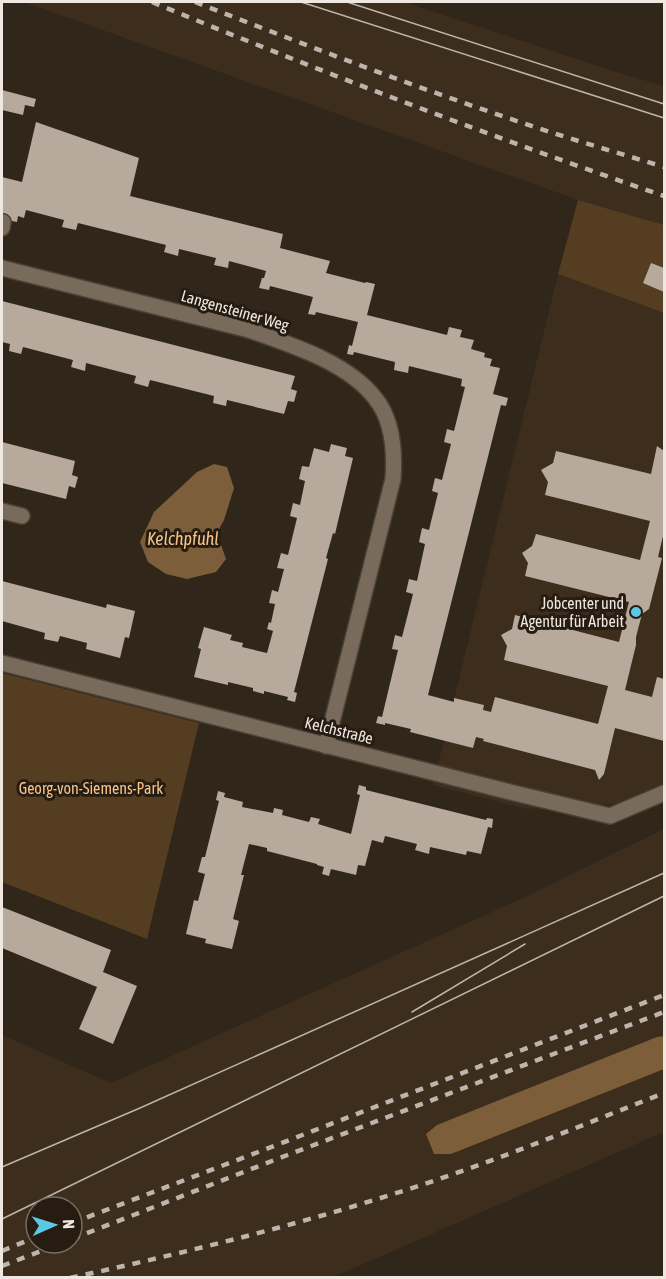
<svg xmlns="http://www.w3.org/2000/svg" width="666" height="1279" viewBox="0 0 666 1279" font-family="'Asap Condensed',sans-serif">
  <rect width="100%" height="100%" fill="#30261a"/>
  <g fill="#3c2d1c" fill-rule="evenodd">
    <path d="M 24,2 L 410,2 L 410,4 L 613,71 L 664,86 L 664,225 L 578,200 Z"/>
    <path d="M 558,274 L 664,313 L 664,786 L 622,803 L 527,809 L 433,785 Z"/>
    <path d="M 664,829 L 664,1132 L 334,1277 L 2,1277 L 2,1035 L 111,1083 L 527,896 ZM 36,1207 L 72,1207 L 72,1243 L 36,1243 Z"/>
  </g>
  <g fill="#553d22">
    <path d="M 578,200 L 664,225 L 664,313 L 558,274 Z"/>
    <path d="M 2,673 L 199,723 L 147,939 L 2,882 Z"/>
  </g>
  <g fill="#7c5e3b">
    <path d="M 214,464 L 227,467 L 234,488 L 224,520 L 220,527 L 220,542 L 226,559 L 216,572 L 187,579 L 166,574 L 148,562 L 140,542 L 154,512 L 197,472 Z"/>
    <path d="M 664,1036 L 664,1069 L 451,1154 L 434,1154 L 426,1134 L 437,1125 L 657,1037 Z"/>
  </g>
  <g fill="#b7a99c">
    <path d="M 2,90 L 36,99 L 34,107 L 25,105 L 23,115 L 2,110 Z"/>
    <path d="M 36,122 L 139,158 L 130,196 L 283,234 L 280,248 L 330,261 L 326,273 L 365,283 L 366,282 L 375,284 L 367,315 L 447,335 L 449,327 L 462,330 L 460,337 L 474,340 L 471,349 L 485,353 L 484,357 L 492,359 L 490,366 L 500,368 L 493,394 L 508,398 L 506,406 L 501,405 L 428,695 L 454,702 L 454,698 L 484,705 L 483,710 L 491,712 L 495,697 L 598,724 L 608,686 L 504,660 L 507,646 L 501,635 L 512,629 L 515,615 L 619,642 L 629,602 L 525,576 L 528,563 L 522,553 L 532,546 L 536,534 L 640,560 L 650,521 L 545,495 L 548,482 L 541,470 L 553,463 L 556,451 L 651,474 L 657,446 L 664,451 L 664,532 L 658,557 L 662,558 L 649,609 L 642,614 L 636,637 L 636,645 L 625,690 L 652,697 L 657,677 L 664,679 L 664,741 L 615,728 L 604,774 L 599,780 L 595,770 L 483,741 L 484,739 L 476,737 L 473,748 L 410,732 L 411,729 L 385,723 L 385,725 L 376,723 L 378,716 L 382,717 L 398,650 L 392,649 L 395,635 L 402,637 L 413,594 L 406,592 L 409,579 L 417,581 L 425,544 L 419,542 L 422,528 L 429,530 L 438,493 L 432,491 L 435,478 L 442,480 L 451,444 L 444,442 L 447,429 L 454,431 L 465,387 L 461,386 L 462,379 L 409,366 L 408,373 L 394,370 L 395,362 L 354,352 L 353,355 L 347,354 L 349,345 L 352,346 L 358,322 L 316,312 L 315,315 L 308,314 L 313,297 L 270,286 L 269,290 L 259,288 L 262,278 L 264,278 L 266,271 L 229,261 L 228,268 L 214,265 L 216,258 L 179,249 L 178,256 L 164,252 L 166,245 L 78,223 L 76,230 L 62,227 L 64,220 L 26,210 L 24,218 L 18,216 L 17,222 L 2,219 L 2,177 L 22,182 Z"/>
    <path d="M 651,263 L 664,268 L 664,292 L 643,283 Z"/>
    <path d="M 2,301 L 295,376 L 291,389 L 297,391 L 294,402 L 288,401 L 284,414 L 227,400 L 226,406 L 213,403 L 214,396 L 150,380 L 148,387 L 134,383 L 136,376 L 86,363 L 85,371 L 71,367 L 73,360 L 23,347 L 21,354 L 9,351 L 10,344 L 2,342 Z"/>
    <path d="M 2,442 L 75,461 L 72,475 L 78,477 L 75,488 L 69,486 L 66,499 L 2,483 Z"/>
    <path d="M 331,444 L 347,448 L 345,456 L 353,458 L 335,534 L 333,533 L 326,558 L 328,559 L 294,692 L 297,693 L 295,702 L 287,700 L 288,697 L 264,691 L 264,694 L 253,691 L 253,688 L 228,682 L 228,685 L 194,677 L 201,649 L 198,648 L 204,627 L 232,635 L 230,640 L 243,643 L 242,647 L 267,653 L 273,631 L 267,629 L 269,622 L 271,623 L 275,604 L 269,603 L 272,590 L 278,592 L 284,569 L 277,568 L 281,553 L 288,555 L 297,518 L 290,516 L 293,503 L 300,505 L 305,481 L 299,479 L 302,466 L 309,467 L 314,448 L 329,452 Z"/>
    <path d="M 2,581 L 106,608 L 107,604 L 135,611 L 129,638 L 125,637 L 120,658 L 86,649 L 87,643 L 60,636 L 58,642 L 44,639 L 45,633 L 2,621 Z"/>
    <path d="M 359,785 L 366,787 L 366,790 L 486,820 L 487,818 L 493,819 L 492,828 L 488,827 L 481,854 L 467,851 L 466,855 L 430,847 L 429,854 L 415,850 L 417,844 L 385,836 L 383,843 L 372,840 L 365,866 L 358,865 L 356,875 L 331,869 L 329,876 L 322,874 L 324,867 L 317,865 L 317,864 L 267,851 L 267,848 L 249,844 L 241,875 L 244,875 L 233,919 L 239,921 L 232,949 L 205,943 L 206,939 L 186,934 L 194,900 L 198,901 L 205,874 L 198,872 L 202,857 L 205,857 L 219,801 L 216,800 L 218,791 L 225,793 L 224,797 L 243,802 L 242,807 L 273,813 L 274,808 L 283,810 L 282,815 L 309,822 L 311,817 L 320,819 L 318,824 L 351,834 L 360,795 L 357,794 Z"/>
    <path d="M 2,907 L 111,950 L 103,972 L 137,986 L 113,1044 L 79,1029 L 97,987 L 2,948 Z"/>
  </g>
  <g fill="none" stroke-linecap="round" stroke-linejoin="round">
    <defs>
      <g id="minor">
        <path d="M 2,228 L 3,222"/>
        <path d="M 2,268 L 249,330 C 291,345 347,362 375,398 C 393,420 395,452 393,479 L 326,746"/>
        <path d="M 2,511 L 22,516"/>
        <path d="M 2,663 L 510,792 L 610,816 L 664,793"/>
      </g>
    </defs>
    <use href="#minor" stroke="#4b4136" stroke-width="18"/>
    <use href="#minor" stroke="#796b5c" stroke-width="15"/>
    <g stroke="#bdb5ad" stroke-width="1.5">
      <path d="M 301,2 L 664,118"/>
      <path d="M 347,2 L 664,104"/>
      <path d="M 412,1012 L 525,944"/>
      <path d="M 2,1167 L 140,1108 L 664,873"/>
      <path d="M 2,1219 L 664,896"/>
    </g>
    <g stroke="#bdb5ad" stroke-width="4.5" stroke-dasharray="8 8" stroke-linecap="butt">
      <path d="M 152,2 C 321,72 492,137 664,196"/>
      <path d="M 195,2 C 308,46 422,90 538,128 C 580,142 622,154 664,167"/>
      <path d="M 72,1223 L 274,1146 L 664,995"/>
      <path d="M 72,1239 L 277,1159 L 664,1012"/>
      <path d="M 2,1251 L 36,1237"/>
      <path d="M 2,1266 L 62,1243"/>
      <path d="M 70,1278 C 184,1253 298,1225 409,1189 C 496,1161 580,1126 664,1093"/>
    </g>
  </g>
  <circle fill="#5bc8e6" stroke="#261c11" stroke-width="2" cx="636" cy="612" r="6"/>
  <g text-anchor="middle" stroke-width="6" stroke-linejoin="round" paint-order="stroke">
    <g font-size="16" fill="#efe8e1" stroke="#261c11">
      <text transform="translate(235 310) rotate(16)" y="6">Langensteiner Weg</text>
      <text transform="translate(339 730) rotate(14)" y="6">Kelchstraße</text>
    </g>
    <g font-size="16" fill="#efe8e1" stroke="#261c11" text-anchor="end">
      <text x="624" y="609">Jobcenter und<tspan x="624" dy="18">Agentur für Arbeit</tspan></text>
    </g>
    <g font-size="16" fill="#f7c48b" stroke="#261c11">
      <text x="91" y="794">Georg-von-Siemens-Park</text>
    </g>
    <g font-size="18" font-style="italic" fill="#f6c389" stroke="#261c11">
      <text x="183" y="545">Kelchpfuhl</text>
    </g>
  </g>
  <rect width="666" height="1279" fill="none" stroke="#efe8e1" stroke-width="6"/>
  <g transform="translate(54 1225) rotate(87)"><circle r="28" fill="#261c11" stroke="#766e64" stroke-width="1.5"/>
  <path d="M0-4.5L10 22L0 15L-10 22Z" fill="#5bc8e6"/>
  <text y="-9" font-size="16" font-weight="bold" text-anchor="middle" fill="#efe8e1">N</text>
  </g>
</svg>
